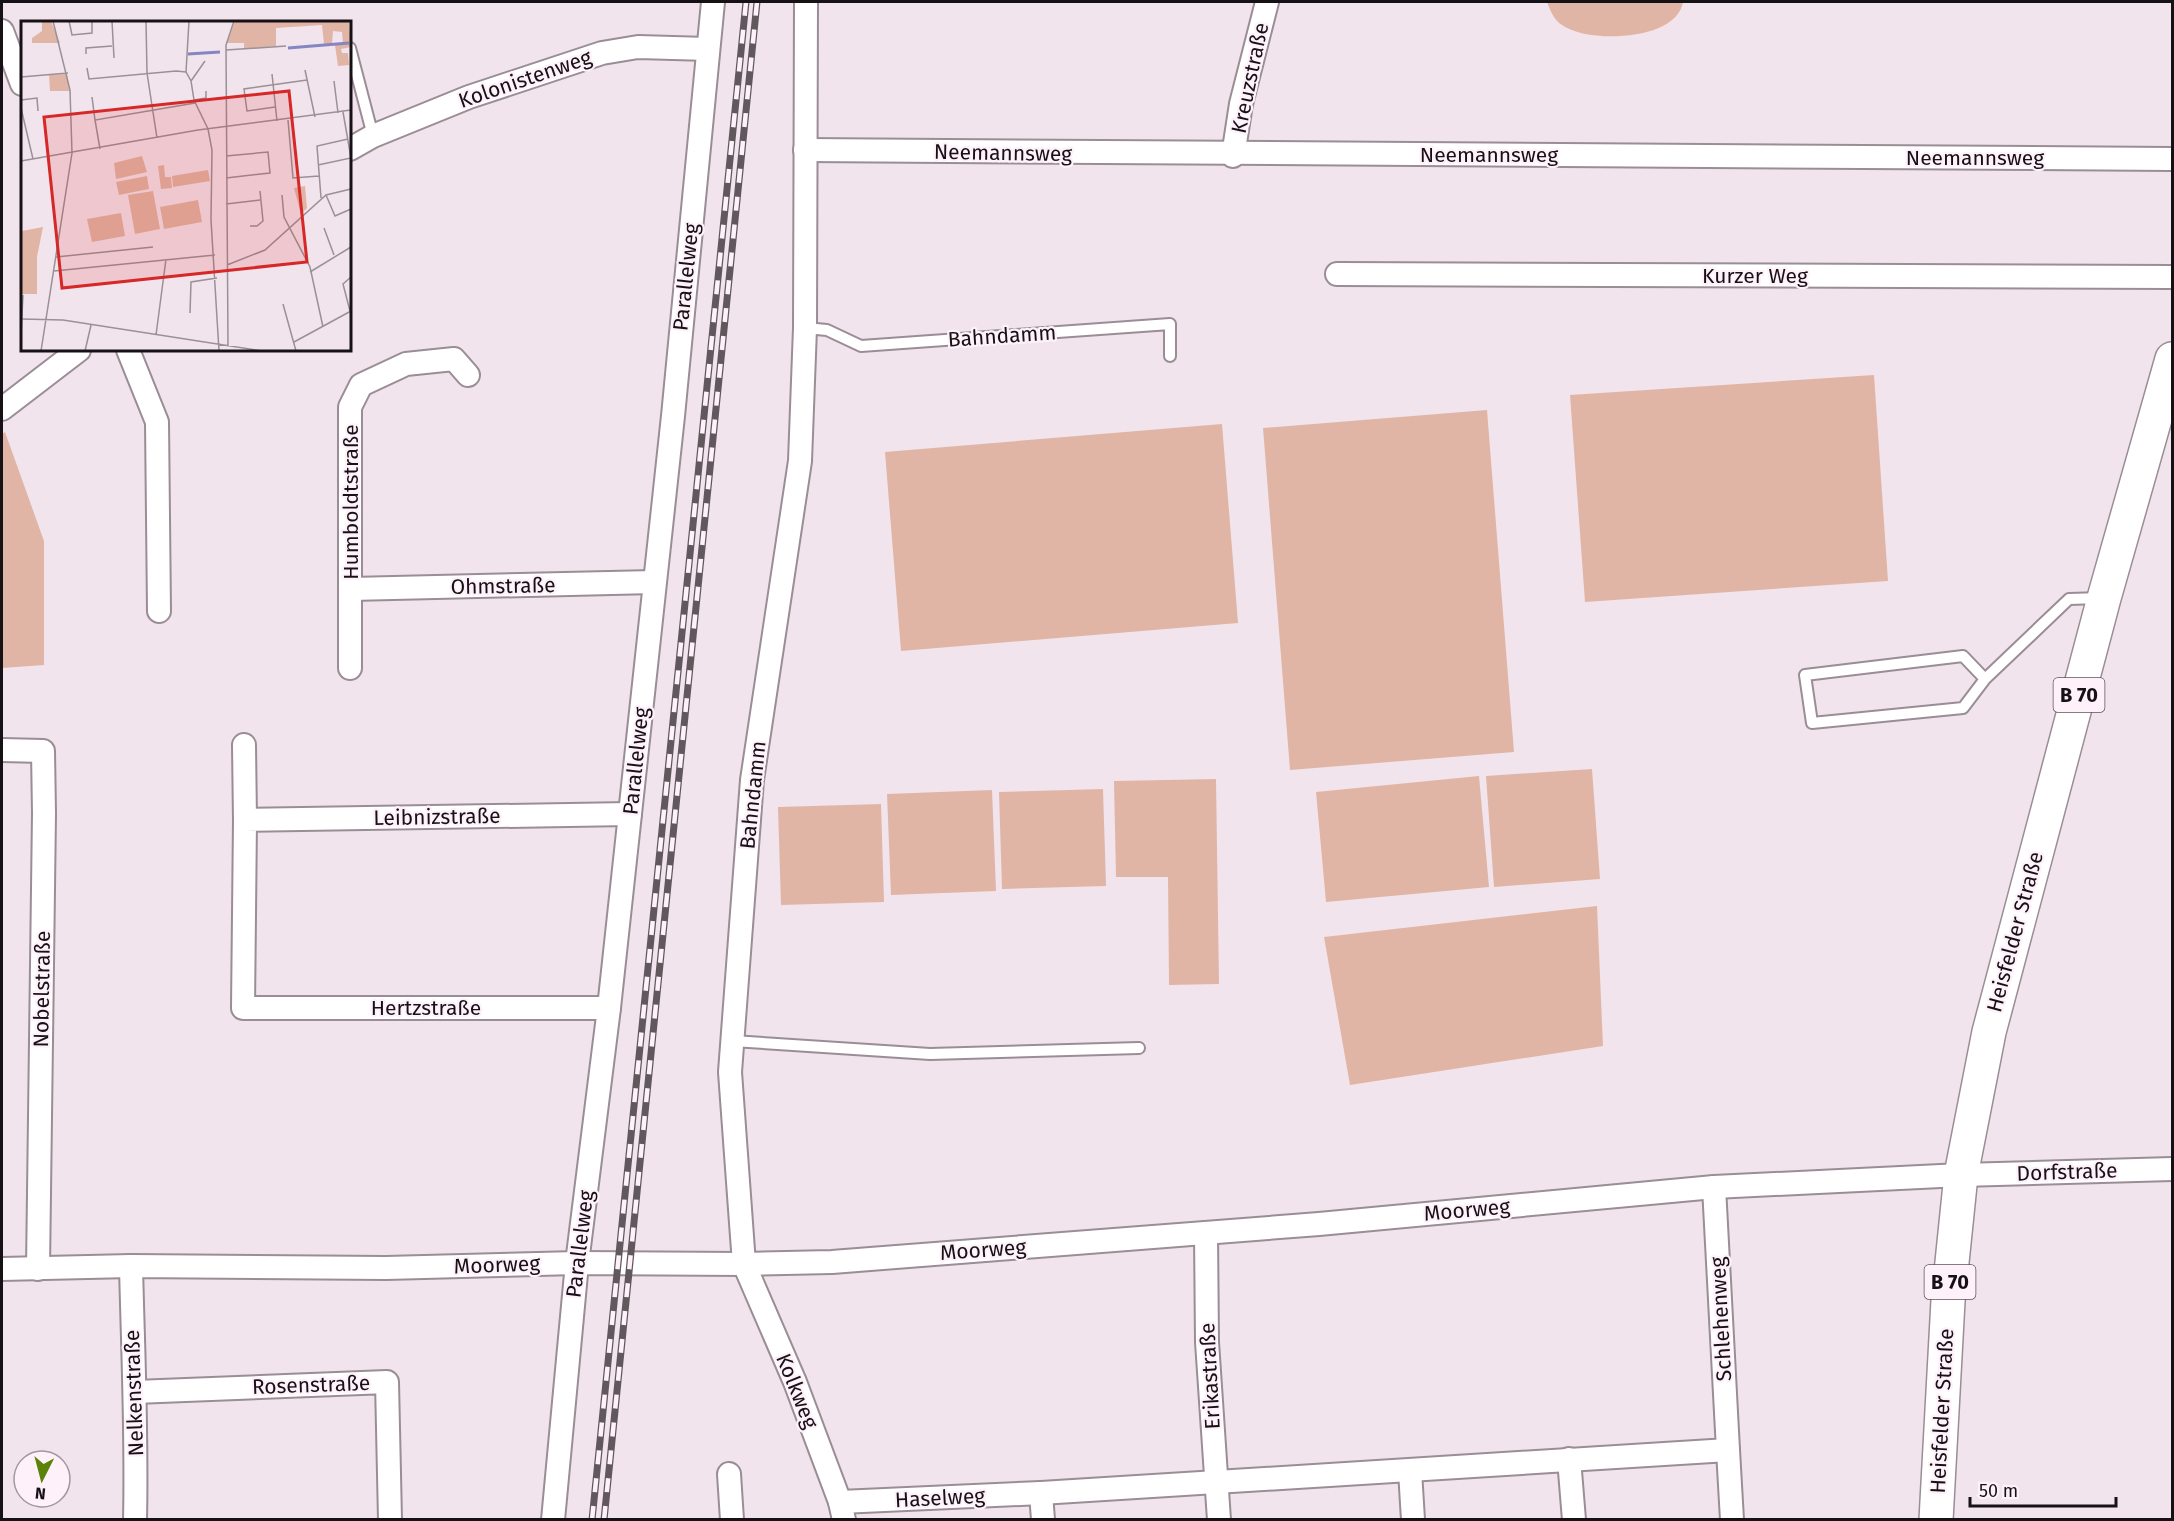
<svg xmlns="http://www.w3.org/2000/svg" width="2174" height="1521" viewBox="0 0 2174 1521" font-family="'Fira Sans',sans-serif">
  <rect width="100%" height="100%" fill="#f2e4ec"/>
  <g fill="#e1b5a5">
    <path d="M 1547,2 L 1683,2 C 1677,41 1588,44 1562,25 C 1554,20 1550,10 1547,2 Z"/>
    <path d="M 1874,375 L 1888,581 L 1585,602 L 1570,395 Z"/>
    <path d="M 1487,410 L 1514,752 L 1290,770 L 1263,428 Z"/>
    <path d="M 1222,424 L 1238,623 L 901,651 L 885,452 Z"/>
    <path d="M 5,432 L 44,541 L 44,665 L 2,668 L 2,434 Z"/>
    <path d="M 1592,769 L 1600,879 L 1494,887 L 1486,776 Z"/>
    <path d="M 1479,776 L 1489,887 L 1326,902 L 1316,792 Z"/>
    <path d="M 1216,779 L 1219,984 L 1169,985 L 1168,877 L 1116,877 L 1114,781 Z"/>
    <path d="M 1103,789 L 1106,886 L 1002,889 L 999,792 Z"/>
    <path d="M 992,790 L 996,891 L 891,895 L 887,794 Z"/>
    <path d="M 881,804 L 884,902 L 781,905 L 778,807 Z"/>
    <path d="M 1597,906 L 1603,1046 L 1350,1085 L 1324,937 Z"/>
  </g>
  <g fill="none" stroke-linecap="round" stroke-linejoin="round">
    <defs>
      <g id="lane">
        <path d="M 350,48 L 373,136"/>
        <path d="M 805,328 L 827,330 L 861,346 L 1170,324 L 1170,356"/>
        <path d="M 1985,679 L 1963,656 L 1805,675 L 1812,723 L 1963,708 L 1985,679 L 2069,599 L 2101,598"/>
        <path d="M 733,1041 L 930,1054 L 1139,1048"/>
      </g>
      <g id="street">
        <path d="M 806,2 L 805,328 L 800,461 L 752,780 L 730,1072 L 744,1264 L 795,1382 L 840,1502 L 844,1520"/>
        <path d="M 2,31 L 22,84"/>
        <path d="M 350,149 L 373,136 L 469,97 L 602,53 L 638,47 L 708,49"/>
        <path d="M 805,150 C 1261,156 1717,156 2172,159"/>
        <path d="M 1233,156 L 1241,104 L 1267,2"/>
        <path d="M 1337,274 L 2172,277"/>
        <path d="M 128,350 L 157,422 L 159,611"/>
        <path d="M 2,409 L 79,350"/>
        <path d="M 351,589 L 654,582"/>
        <path d="M 350,668 L 350,407 L 361,385 L 406,364 L 454,359 L 468,375"/>
        <path d="M 244,745 L 245,820"/>
        <path d="M 2,750 L 43,751 L 44,813 L 38,1269"/>
        <path d="M 609,1008 L 243,1008 L 245,820 L 630,814"/>
        <path d="M 1206,1233 L 1207,1342 L 1219,1520"/>
        <path d="M 131,1266 C 133,1351 137,1435 135,1520"/>
        <path d="M 2,1269 L 131,1266 L 386,1268 L 577,1263 L 744,1264 L 832,1262 L 1319,1224 L 1714,1187 L 1961,1175 L 2172,1169"/>
        <path d="M 135,1392 L 387,1382 L 390,1520"/>
        <path d="M 1728,1450 L 1732,1520"/>
        <path d="M 1569,1459 L 1574,1520"/>
        <path d="M 1410,1471 L 1413,1520"/>
        <path d="M 729,1474 L 732,1520"/>
        <path d="M 1041,1493 L 1043,1520"/>
        <path d="M 840,1502 L 1041,1493 L 1728,1450 L 1714,1187"/>
        <path d="M 553,1520 L 577,1263 L 609,1008 L 673,416 L 713,2"/>
      </g>
      <path id="primary" d="M 1936,1520 L 1948,1301 L 1961,1175 L 1989,1032 L 2104,598 L 2172,359"/>
    </defs>
    <use href="#lane" stroke="#9a8d95" stroke-width="14"/>
    <use href="#street" stroke="#9a8d95" stroke-width="26"/>
    <use href="#primary" stroke="#9a8d95" stroke-width="36"/>
    <use href="#lane" stroke="#fff" stroke-width="10"/>
    <use href="#street" stroke="#fff" stroke-width="22"/>
    <use href="#primary" stroke="#fff" stroke-width="33"/>
    <defs>
      <g id="rail">
        <path d="M 592,1520 L 746,2"/>
        <path d="M 604,1520 L 757,2"/>
      </g>
    </defs>
    <use href="#rail" stroke="#61585d" stroke-width="7"/>
    <use href="#rail" stroke="#fff1f9" stroke-width="4.5" stroke-dasharray="14" stroke-linecap="butt"/>
  </g>
  <g text-anchor="middle" stroke-width="4.5" stroke-linejoin="round" paint-order="stroke">
    <g fill="#fff1f9" stroke="#5c5459" stroke-width="1.5">
      <rect x="2053.5" y="678" width="51" height="34" rx="4.5"/>
      <rect x="1924.5" y="1265" width="51" height="34" rx="4.5"/>
    </g>
    <g font-size="20" font-weight="bold" fill="#161114">
      <text x="2079" y="702">B 70</text>
      <text x="1950" y="1289">B 70</text>
    </g>
    <g font-size="21" fill="#161114" stroke="#fff1f9">
      <text transform="translate(1250 78) rotate(-78)" y="7">Kreuzstraße</text>
      <text transform="translate(525 79) rotate(-19)" y="7">Kolonistenweg</text>
      <text transform="translate(1003 153) rotate(1)" y="7">Neemannsweg</text>
      <text x="1489" y="162">Neemannsweg</text>
      <text x="1975" y="165">Neemannsweg</text>
      <text x="1755" y="283">Kurzer Weg</text>
      <text transform="translate(686 277) rotate(-84)" y="7">Parallelweg</text>
      <text transform="translate(1002 336) rotate(-4)" y="7">Bahndamm</text>
      <text transform="translate(351 502) rotate(-90)" y="7">Humboldtstraße</text>
      <text transform="translate(503 586) rotate(-1)" y="7">Ohmstraße</text>
      <text transform="translate(636 761) rotate(-84)" y="7">Parallelweg</text>
      <text transform="translate(753 795) rotate(-84)" y="7">Bahndamm</text>
      <text transform="translate(437 817) rotate(-1)" y="7">Leibnizstraße</text>
      <text transform="translate(2015 932) rotate(-75)" y="7">Heisfelder Straße</text>
      <text transform="translate(42 989) rotate(-89)" y="7">Nobelstraße</text>
      <text x="426" y="1015">Hertzstraße</text>
      <text transform="translate(2067 1172) rotate(-2)" y="7">Dorfstraße</text>
      <text transform="translate(1467 1210) rotate(-5)" y="7">Moorweg</text>
      <text transform="translate(580 1244) rotate(-83)" y="7">Parallelweg</text>
      <text transform="translate(983 1250) rotate(-4)" y="7">Moorweg</text>
      <text transform="translate(497 1265) rotate(-2)" y="7">Moorweg</text>
      <text transform="translate(1721 1319) rotate(-93)" y="7">Schlehenweg</text>
      <text transform="translate(1210 1376) rotate(-93)" y="7">Erikastraße</text>
      <text transform="translate(311 1385) rotate(-2)" y="7">Rosenstraße</text>
      <text transform="translate(797 1391) rotate(68)" y="7">Kolkweg</text>
      <text transform="translate(134 1393) rotate(-92)" y="7">Nelkenstraße</text>
      <text transform="translate(1942 1411) rotate(-87)" y="7">Heisfelder Straße</text>
      <text transform="translate(940 1498) rotate(-3)" y="7">Haselweg</text>
    </g>
  </g>
  <g transform="translate(21 21)">
    <rect width="330" height="330" fill="#f2e4ec"/>
    <path d="M 21,0 L 30,0 L 39,22 L 11,22 L 11,17 L 21,10 ZM 214,0 L 328,0 L 330,26 L 320,28 L 321,32 L 327,32 L 328,44 L 317,45 L 314,24 L 322,23 L 321,11 L 312,10 L 311,23 L 303,23 L 301,4 L 255,7 L 255,25 L 223,28 L 223,22 L 206,22 ZM 46,53 L 49,70 L 29,70 L 28,54 ZM 121,135 L 126,151 L 95,158 L 93,142 ZM 143,144 L 144,156 L 150,156 L 151,167 L 140,168 L 137,145 ZM 187,149 L 189,160 L 152,166 L 151,155 ZM 126,155 L 128,168 L 98,174 L 95,161 ZM 284,165 L 286,187 L 280,193 L 273,167 ZM 132,170 L 139,208 L 114,213 L 107,174 ZM 177,179 L 181,201 L 143,208 L 139,186 ZM 100,192 L 104,215 L 71,221 L 66,198 ZM 22,206 L 16,236 L 16,273 L 0,273 L 1,210 Z" fill="#e1b5a5"/>
    <path fill="none" stroke="#8585c3" stroke-width="3" d="M 267,27 L 328,22M 167,33 L 199,31"/>
    <path fill="none" stroke="#9a9096" stroke-width="1.5" d="M 48,0 L 51,14 L 71,12 L 71,0M 91,0 L 93,37M 125,0 L 126,52 L 136,117M 205,29 L 265,25M 65,33 L 65,27 L 91,25M 66,47 L 68,58 L 155,50 L 165,51 L 170,60 L 173,79 L 187,108 L 191,129 L 190,199 L 198,330M 284,49 L 294,96M 165,51 L 168,0M 251,53 L 256,100M 0,56 L 47,52M 170,60 L 184,40M 313,60 L 317,92M 71,76 L 74,99M 0,79 L 16,77 L 17,90M 173,79 L 185,77 L 185,70M 254,86 L 226,90 L 223,68 L 286,59M 0,87 L 12,138M 267,99 L 272,157 L 298,155M 79,128 L 74,99 L 174,82M 0,140 L 177,109 L 330,89M 297,144 L 330,137 L 322,91M 205,157 L 249,152 L 247,131 L 205,135M 261,174 L 263,196 L 289,246 L 302,306M 305,174 L 314,195 L 330,188M 300,177 L 296,125 L 327,118M 205,183 L 239,179M 229,205 L 236,205 L 242,200 L 239,170M 303,207 L 313,234M 35,236 L 132,226M 206,244 L 244,229 L 305,174 L 330,168M 33,250 L 194,234M 289,251 L 330,226M 262,283 L 275,330M 329,290 L 322,263 L 330,256M 169,292 L 170,261 L 196,257M 0,298 L 42,299 L 241,330M 0,313 L 2,274M 135,314 L 145,238M 273,321 L 330,290M 207,325 L 205,24 L 213,0M 20,330 L 51,132 L 49,69 L 32,0M 64,330 L 70,304"/>
    <path fill="#d62828" fill-opacity="0.15" stroke="#d62828" stroke-width="3" d="M 268,70 L 286,241 L 41,267 L 23,96 Z"/>
    <rect width="330" height="330" fill="none" stroke="#161114" stroke-width="3"/>
  </g>
  <rect width="2174" height="1521" fill="none" stroke="#161114" stroke-width="6"/>
  <g transform="translate(42 1479) rotate(186)"><circle r="28" fill="#fff1f9" stroke="#a2979d" stroke-width="1.5"/>
  <path d="M0-4.5L10 22L0 15L-10 22Z" fill="#5a8308"/>
  <text y="-9" font-size="16" font-weight="bold" text-anchor="middle" fill="#161114">N</text>
  </g>
  <path d="M1970 1497v9h146v-9" fill="none" stroke="#161114" stroke-width="3"/>
  <text x="1979" y="1497" font-size="18" fill="#161114" stroke="#fff1f9" stroke-width="4.5" paint-order="stroke">50 m</text>
</svg>
